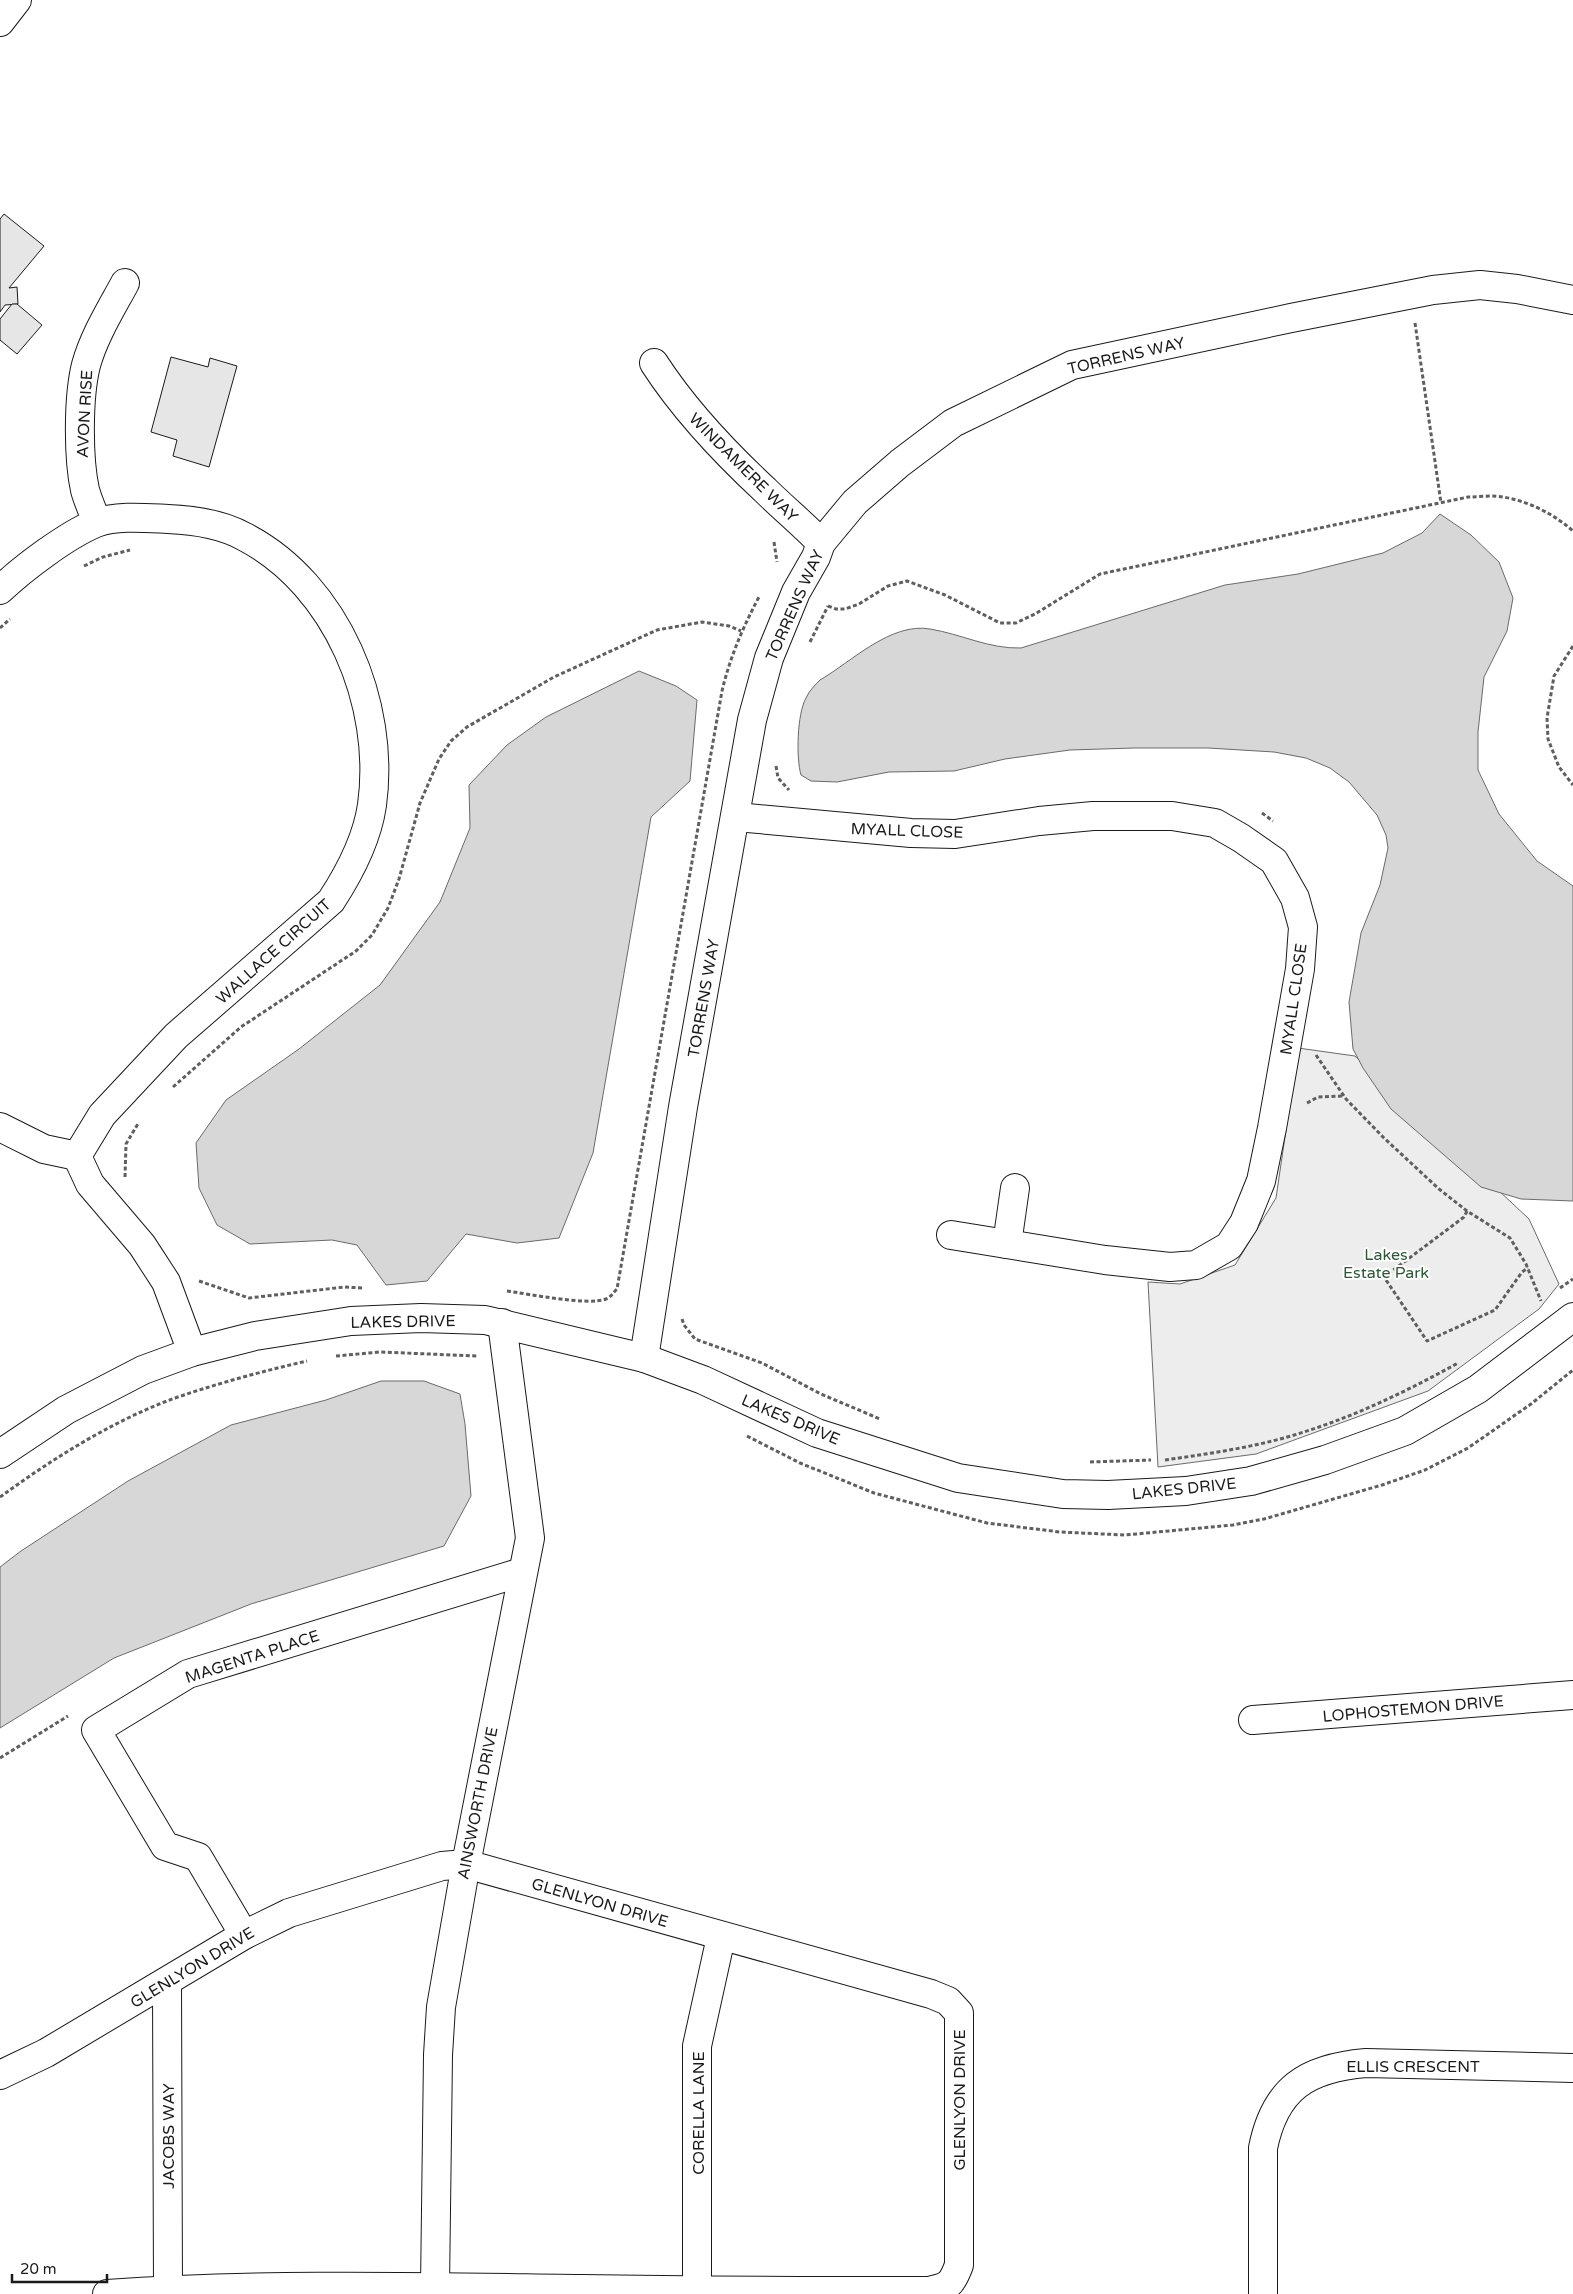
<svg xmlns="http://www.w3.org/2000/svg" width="1573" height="2294" viewBox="0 0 1573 2294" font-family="'Varela Round',sans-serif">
  <rect width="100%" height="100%" fill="#fff"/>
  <path fill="#ededed" stroke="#6a6a6a" d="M 1298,1048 L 1355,1056 L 1529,1219 L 1559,1284 L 1539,1309 L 1428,1391 L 1256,1454 L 1158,1467 L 1148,1282 L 1180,1284 L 1235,1265 L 1276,1198 Z"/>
  <g fill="#d7d7d7" stroke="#6a6a6a">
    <path d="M 1440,514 L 1471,535 L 1499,562 L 1513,598 L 1507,631 L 1484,677 L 1478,732 L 1478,770 L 1499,814 L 1537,861 L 1573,886 L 1573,1201 L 1521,1199 L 1481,1187 L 1391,1109 L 1363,1068 L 1353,1049 L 1349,1002 L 1361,933 L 1380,885 L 1388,848 L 1386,835 L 1377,815 L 1349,782 L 1330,768 L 1306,758 L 1274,752 L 1208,748 L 1134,748 L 1070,750 L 1005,759 L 954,771 L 889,772 L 837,782 L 811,781 L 801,775 C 796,758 797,714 806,698 C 809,691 815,685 820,680 C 851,662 891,622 930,629 C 961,634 989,649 1021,648 L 1225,585 L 1298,574 L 1383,553 L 1422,533 Z"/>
    <path d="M 639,671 L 676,686 L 697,700 L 690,781 L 651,817 L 593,1153 L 559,1238 L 517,1243 L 466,1234 L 427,1281 L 386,1285 L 357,1245 L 332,1240 L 250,1244 L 217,1225 L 199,1188 L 196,1143 L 226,1100 L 299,1049 L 380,985 L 440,902 L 470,828 L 469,785 L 507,745 L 546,717 Z"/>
    <path d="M 381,1381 L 424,1381 L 460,1394 L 465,1424 L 471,1496 L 444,1546 L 251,1604 L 114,1658 L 0,1728 L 0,1567 L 21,1551 L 128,1481 L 231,1425 L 326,1400 Z"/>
  </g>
  <g fill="#e6e6e6" stroke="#1a1a1a">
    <path d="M 4,214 L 44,246 L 9,288 L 17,287 L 18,304 L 5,305 L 0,312 L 0,219 Z"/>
    <path d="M 12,304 L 17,304 L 42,325 L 17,354 L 0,340 L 0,319 Z"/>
    <path d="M 171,357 L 208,367 L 210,358 L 237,366 L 209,467 L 173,456 L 177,440 L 151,432 Z"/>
  </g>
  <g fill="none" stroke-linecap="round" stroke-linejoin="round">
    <defs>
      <g id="street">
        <path d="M 654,363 C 685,411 723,451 765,490 C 783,508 803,524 821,543"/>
        <path d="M 97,522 C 93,512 88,501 85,490 C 78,458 78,397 86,365 C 94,336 111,309 125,283"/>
        <path d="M 0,590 C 23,568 67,535 96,523 C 116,515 147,518 168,519 C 193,520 222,524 245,537 C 337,585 386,704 372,805 C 367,840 350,872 331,901 L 176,1036 L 102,1115 L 77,1156"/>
        <path d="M 736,817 L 911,833 L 955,834 L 1039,821 L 1093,816 L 1172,816 L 1215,823 L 1241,838 L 1274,861 L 1295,898 L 1303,927 L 1300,969 L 1272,1128 L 1261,1181 L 1244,1223 L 1229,1246 L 1196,1265 L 1170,1267 L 1105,1260 L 951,1235"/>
        <path d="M 0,1127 L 44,1149 L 77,1156"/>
        <path d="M 77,1156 L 90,1184 L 142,1245 L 166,1282 L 192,1352"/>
        <path d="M 1007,1244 L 1015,1188"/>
        <path d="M 644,1358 L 683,1107 L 752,720 L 769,658 L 796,592 L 816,557 L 821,543 L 855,502 L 900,463 L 953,423 L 1072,365 L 1291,318 L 1433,290 L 1480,285 L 1517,289 L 1573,300"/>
        <path d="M 0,1454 L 66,1410 L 143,1370 L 192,1352 L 255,1336 L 351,1321 L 421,1318 L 485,1320 L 644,1358 L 703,1380 L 817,1433 L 958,1478 L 1063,1494 L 1108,1495 L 1186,1491 L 1251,1481 L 1325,1460 L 1405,1431 L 1478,1389 L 1573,1317"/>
        <path d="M 1253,1720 L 1573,1695"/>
        <path d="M 244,1935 L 198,1857 L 165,1846 L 96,1730 L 188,1674 L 522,1572"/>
        <path d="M 167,1982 L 168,2290"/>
        <path d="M 0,2075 L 46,2053 L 244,1935 L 289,1913 L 442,1866 L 466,1864 L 931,1994 L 948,2001 L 959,2013 L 959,2265 C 952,2284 949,2287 929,2291 C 813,2291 698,2291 582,2289 C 424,2287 265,2283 107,2294"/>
        <path d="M 435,2287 L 438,2055 L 441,2007 L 466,1864 L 530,1538 L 502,1323"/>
        <path d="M 697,2291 L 697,2046 L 721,1937"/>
        <path d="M 1263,2294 L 1263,2148 C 1275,2088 1307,2068 1366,2063 L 1573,2068"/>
      </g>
      <path id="secondary" d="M 0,22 L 17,0"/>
    </defs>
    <use href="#street" stroke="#1a1a1a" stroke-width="30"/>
    <use href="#secondary" stroke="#1a1a1a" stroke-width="30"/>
    <g stroke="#5f5f5f" stroke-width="3" stroke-dasharray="4 2.5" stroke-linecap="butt">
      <path d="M 1415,323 L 1441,503"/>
      <path d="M 774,542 L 777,562"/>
      <path d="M 84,566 L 103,557 L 130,550"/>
      <path d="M 828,606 L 836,609 L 845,609 L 859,604 L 888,586 L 907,581 L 945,595 L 1000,623 L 1016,623 L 1035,614 L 1100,574 L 1468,497 C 1479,497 1492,495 1503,497 C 1528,501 1554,514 1573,531"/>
      <path d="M 0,628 L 10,619"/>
      <path d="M 810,642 L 828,606"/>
      <path d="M 1573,646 L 1554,676 L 1547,718 L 1548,739 L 1559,767 L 1573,785"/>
      <path d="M 776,766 L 778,778 L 789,790"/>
      <path d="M 1262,813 L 1273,821"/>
      <path d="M 1316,1055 L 1346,1099 L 1384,1138 L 1439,1189 L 1467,1211 L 1510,1238 L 1526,1264 L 1541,1301"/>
      <path d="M 173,1087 L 241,1027 L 356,951 L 372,935 L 388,908 L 399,879 L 420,803 L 439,759 L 451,741 L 467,727 L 554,677 L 657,630 L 702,622 L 729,626 L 741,631"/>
      <path d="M 1307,1103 L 1318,1097 L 1344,1096"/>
      <path d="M 125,1177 L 126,1144 L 139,1122"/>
      <path d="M 1467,1211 L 1464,1217 L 1384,1277 L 1427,1341 L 1495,1310 L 1522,1272 L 1528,1268"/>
      <path d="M 199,1281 L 249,1298 L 344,1287 L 364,1288"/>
      <path d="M 1560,1288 L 1573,1279"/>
      <path d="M 507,1291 C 529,1294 588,1306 606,1299 C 611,1297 613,1293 617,1289 L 722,691 C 730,657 743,627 759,597"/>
      <path d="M 682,1319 L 684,1325 L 695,1339 L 762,1363 L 821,1394 L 880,1419"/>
      <path d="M 336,1356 L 380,1352 L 477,1356"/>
      <path d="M 747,1436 L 800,1463 L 874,1493 L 987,1523 L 1060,1532 L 1125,1535 L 1233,1525 L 1264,1519 L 1382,1485 L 1425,1470 L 1468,1448 L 1531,1404 L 1573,1370"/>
      <path d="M 1165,1460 C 1214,1453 1263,1446 1310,1430 C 1362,1413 1411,1389 1458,1363"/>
      <path d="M 1090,1462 L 1151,1460"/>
      <path d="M 0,1497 C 54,1458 112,1421 175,1398 C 219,1383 263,1371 307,1361"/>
      <path d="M 0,1758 L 68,1716"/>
    </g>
    <use href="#street" stroke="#fff" stroke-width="28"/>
    <use href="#secondary" stroke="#fff" stroke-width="28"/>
  </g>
  <g text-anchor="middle" stroke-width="4" stroke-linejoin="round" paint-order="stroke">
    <g font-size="16" fill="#1a1a1a" stroke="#fff">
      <text transform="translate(1126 355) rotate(-13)" y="6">TORRENS WAY</text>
      <text transform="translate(84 414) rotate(-87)" y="6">AVON RISE</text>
      <text transform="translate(744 467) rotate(45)" y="6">WINDAMERE WAY</text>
      <text transform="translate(794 605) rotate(-66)" y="6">TORRENS WAY</text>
      <text transform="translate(907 830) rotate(2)" y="6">MYALL CLOSE</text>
      <text transform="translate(273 951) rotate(-42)" y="6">WALLACE CIRCUIT</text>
      <text transform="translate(703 998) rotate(-80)" y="6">TORRENS WAY</text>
      <text transform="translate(1293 999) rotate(-82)" y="6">MYALL CLOSE</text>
      <text transform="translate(403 1321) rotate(-1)" y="6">LAKES DRIVE</text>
      <text transform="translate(791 1419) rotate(23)" y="6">LAKES DRIVE</text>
      <text transform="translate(1184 1488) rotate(-6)" y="6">LAKES DRIVE</text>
      <text transform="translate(252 1656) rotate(-18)" y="6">MAGENTA PLACE</text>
      <text transform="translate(1413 1708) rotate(-5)" y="6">LOPHOSTEMON DRIVE</text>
      <text transform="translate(477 1803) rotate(-79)" y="6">AINSWORTH DRIVE</text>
      <text transform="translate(600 1902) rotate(16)" y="6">GLENLYON DRIVE</text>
      <text transform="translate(192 1967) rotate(-31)" y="6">GLENLYON DRIVE</text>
      <text x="1413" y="2072">ELLIS CRESCENT</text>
      <text transform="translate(959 2100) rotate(-90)" y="6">GLENLYON DRIVE</text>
      <text transform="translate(698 2113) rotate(-90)" y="6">CORELLA LANE</text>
      <text transform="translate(168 2136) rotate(-90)" y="6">JACOBS WAY</text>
    </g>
    <g font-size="16" fill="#2b5a34" stroke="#fff">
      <text x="1386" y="1260">Lakes<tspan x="1386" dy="18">Estate Park</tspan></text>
    </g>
  </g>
  <path d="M12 2274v8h95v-8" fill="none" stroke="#1a1a1a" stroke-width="2.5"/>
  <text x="20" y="2274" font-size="15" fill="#1a1a1a" stroke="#ffffff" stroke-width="4" paint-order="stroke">20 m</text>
</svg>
